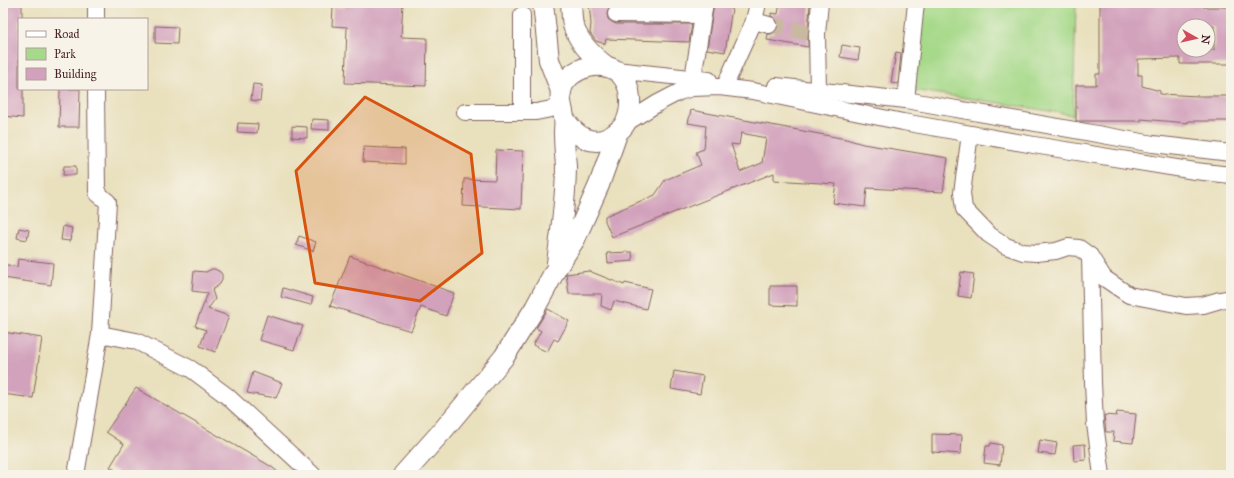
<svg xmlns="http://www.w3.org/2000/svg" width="1234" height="478" viewBox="0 0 1234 478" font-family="'IM FELL Great Primer',serif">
  <rect width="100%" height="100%" fill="#f7f3e8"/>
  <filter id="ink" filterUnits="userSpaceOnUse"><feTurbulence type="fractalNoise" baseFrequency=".025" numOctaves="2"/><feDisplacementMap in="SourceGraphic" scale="8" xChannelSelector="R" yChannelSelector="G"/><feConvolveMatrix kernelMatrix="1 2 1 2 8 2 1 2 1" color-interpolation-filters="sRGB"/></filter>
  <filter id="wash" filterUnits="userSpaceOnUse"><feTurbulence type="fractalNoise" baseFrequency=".012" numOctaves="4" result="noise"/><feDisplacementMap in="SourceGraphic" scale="16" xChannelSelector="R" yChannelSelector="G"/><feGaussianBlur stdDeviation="0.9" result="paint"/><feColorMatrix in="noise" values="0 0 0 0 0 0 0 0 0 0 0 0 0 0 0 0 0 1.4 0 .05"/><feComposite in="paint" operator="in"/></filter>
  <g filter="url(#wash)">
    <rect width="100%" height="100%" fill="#e9e0bd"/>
    <path fill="#a6d989" stroke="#787c5a" d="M 919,3 L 1076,3 L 1073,115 L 1000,103 L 912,90 Z"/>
    <g id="blocks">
      <g fill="#d2a1bc" fill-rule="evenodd">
        <path d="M 3,3 L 22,3 L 22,19 L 19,19 L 19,89 L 23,89 L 23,118 L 3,116 Z"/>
        <path d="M 346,3 L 403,3 L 401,37 L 427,38 L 426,86 L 345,83 L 347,27 L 332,26 L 333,7 L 345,8 Z"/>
        <path d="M 589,3 L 695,3 L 695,5 L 616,4 L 611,6 L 608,10 L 607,14 L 608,19 L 612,22 L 616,24 L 692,24 L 689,42 L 606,39 L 605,44 L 596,41 L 590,33 L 591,24 Z"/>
        <path d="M 714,3 L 733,3 L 725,52 L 707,49 Z"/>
        <path d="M 780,3 L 810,3 L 808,33 L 808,47 L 767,40 L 768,34 L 772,34 L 775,32 L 778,28 L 778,23 L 776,19 L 771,16 L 771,13 L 778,14 Z"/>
        <path d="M 1100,3 L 1204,3 L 1204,7 L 1231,7 L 1231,64 L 1180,64 L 1180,58 L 1138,59 L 1138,75 L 1142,75 L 1142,86 L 1160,91 L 1160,94 L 1198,96 L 1231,96 L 1231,121 L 1188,121 L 1188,123 L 1141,119 L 1141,121 L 1076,121 L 1076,85 L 1096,85 L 1096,74 L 1100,74 ZM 1184,26 L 1214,26 L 1214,50 L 1184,50 Z"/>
        <path d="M 155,26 L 178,27 L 177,44 L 155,43 Z"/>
        <path d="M 842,45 L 860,48 L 858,60 L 840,57 Z"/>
        <path d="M 896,52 L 901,53 L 898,84 L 891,83 Z"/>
        <path d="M 253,84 L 262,85 L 260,101 L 251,100 Z"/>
        <path d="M 60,89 L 80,89 L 79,127 L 59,127 Z"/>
        <path d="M 691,110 L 846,139 L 863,144 L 948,158 L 943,192 L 867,188 L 865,207 L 833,203 L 836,184 L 774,180 L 774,173 L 612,237 L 605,221 L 605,216 L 655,195 L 665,180 L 701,165 L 696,152 L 704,149 L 706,126 L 688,123 ZM 741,133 L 766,138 L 762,163 L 740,172 L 731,144 L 739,145 Z"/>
        <path d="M 312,119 L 329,120 L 329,130 L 311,129 Z"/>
        <path d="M 238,123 L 258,124 L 257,133 L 237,132 Z"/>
        <path d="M 292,126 L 307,127 L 307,138 L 292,137 Z"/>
        <path d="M 364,147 L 405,149 L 405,164 L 363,162 Z"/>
        <path d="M 496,150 L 523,151 L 521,209 L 463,206 L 464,179 L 495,180 Z"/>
        <path d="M 64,166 L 76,166 L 76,175 L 63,175 Z"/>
        <path d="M 63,226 L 72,228 L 70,241 L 61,240 Z"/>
        <path d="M 19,228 L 29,230 L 27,240 L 17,238 Z"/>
        <path d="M 299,236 L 316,242 L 313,251 L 296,245 Z"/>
        <path d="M 632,252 L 633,261 L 608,263 L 607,253 Z"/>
        <path d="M 350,256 L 454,293 L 446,316 L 421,307 L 411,331 L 330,306 Z"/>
        <path d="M 18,259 L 53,263 L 51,285 L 3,278 L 3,264 L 17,267 Z"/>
        <path d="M 212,269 L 215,269 L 220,272 L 222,274 L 222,279 L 220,284 L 212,290 L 215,299 L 208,309 L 229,316 L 215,352 L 200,346 L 206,330 L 195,326 L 208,293 L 192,291 L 194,271 L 206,272 Z"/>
        <path d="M 589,271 L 624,285 L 625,283 L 651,289 L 646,309 L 614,301 L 611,310 L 601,306 L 602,294 L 569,294 L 566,274 Z"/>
        <path d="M 961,272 L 974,274 L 971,298 L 958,296 Z"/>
        <path d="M 770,286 L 797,286 L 797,306 L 770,305 Z"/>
        <path d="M 283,288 L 313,297 L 311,305 L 281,297 Z"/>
        <path d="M 548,309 L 569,321 L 558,341 L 554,339 L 547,352 L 533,345 L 541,331 L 536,328 Z"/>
        <path d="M 267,315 L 303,326 L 294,350 L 259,340 Z"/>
        <path d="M 3,332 L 42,338 L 33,398 L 3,394 Z"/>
        <path d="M 674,371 L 703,376 L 700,394 L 671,389 Z"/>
        <path d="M 253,372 L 282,383 L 276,398 L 247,393 Z"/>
        <path d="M 136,388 L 272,467 L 281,475 L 123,475 L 110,467 L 124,444 L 106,432 Z"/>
        <path d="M 1117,412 L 1136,414 L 1133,443 L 1113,441 L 1114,432 L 1106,432 L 1104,415 L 1116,416 Z"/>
        <path d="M 932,434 L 962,435 L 961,454 L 932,452 Z"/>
        <path d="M 1040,440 L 1057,443 L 1055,455 L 1038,453 Z"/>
        <path d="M 991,443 L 1002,445 L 1000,465 L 984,463 L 986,446 L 990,446 Z"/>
        <path d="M 1085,444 L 1086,460 L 1074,461 L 1073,445 Z"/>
      </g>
    </g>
  </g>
  <g filter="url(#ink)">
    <use href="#blocks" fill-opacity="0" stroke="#82635e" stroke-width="1"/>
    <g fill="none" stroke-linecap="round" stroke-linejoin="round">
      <path stroke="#c9b9a0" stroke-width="16" stroke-dasharray="16 8" stroke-linecap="butt" d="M 769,25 L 810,33"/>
      <defs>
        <g id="minor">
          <path d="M 96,3 L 96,19"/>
          <path d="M 616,14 L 703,15"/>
          <path d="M 522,15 L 522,112"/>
          <path d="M 754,21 L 758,3"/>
          <path d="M 615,70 L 709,80"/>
          <path d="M 693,78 L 705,3"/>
          <path d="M 727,81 L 754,21 L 769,25"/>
          <path d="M 776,86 L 906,100 L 1153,144 L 1231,153"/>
          <path d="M 96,89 L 97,193 L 108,202 L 100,334"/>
          <path d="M 818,91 L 817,34 L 820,3"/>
          <path d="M 906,100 L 916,3"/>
          <path d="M 465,112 L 536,112 L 561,107"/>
          <path d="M 626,123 L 658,103 L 679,92 L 692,88 L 719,87 L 753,91 L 903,122 L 1034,145 L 1195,171 L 1231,175"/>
          <path d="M 970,134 L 962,193 L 964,209 L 988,234 L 1006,246 L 1023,252 L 1036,253 L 1056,251 L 1068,247 L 1079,248 L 1090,256 L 1104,278 L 1129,295 L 1186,306 L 1203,305 L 1220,300 L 1231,298"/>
          <path d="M 1090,256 L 1093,383 L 1095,424 L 1102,475"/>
          <path d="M 76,475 L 100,334 L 136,341 L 191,369 L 227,396 L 313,475"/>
        </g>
        <g id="major">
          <path d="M 543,3 L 549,60 L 561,91"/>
          <path d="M 571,3 C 572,11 571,21 574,28 C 581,45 593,56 607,67"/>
          <path d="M 557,263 C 561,231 566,198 566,166 C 565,155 564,144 564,133 C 564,128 565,122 564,118 C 563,108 559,100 561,91 C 567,66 607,57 622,76 C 632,88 632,109 626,122 C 624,126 619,131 616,133 C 594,150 576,137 564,118"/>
          <path d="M 403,475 L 444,429 L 504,357 L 535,308 L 556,269 L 575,239 L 599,185 L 618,131"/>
        </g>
      </defs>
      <use href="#minor" stroke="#82635e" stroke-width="18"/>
      <use href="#major" stroke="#82635e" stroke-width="22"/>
      <use href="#minor" stroke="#fff" stroke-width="16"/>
      <use href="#major" stroke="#fff" stroke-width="20"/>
    </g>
  </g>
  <path fill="#d8530f" fill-opacity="0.2" stroke="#d8530f" stroke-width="3" stroke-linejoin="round" d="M 365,97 L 471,154 L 482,253 L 420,301 L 315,283 L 296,171 Z"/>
  <rect width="1234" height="478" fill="none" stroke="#f7f3e8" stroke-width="16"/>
  <rect x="18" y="18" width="130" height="72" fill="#f7f3e8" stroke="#b29e9c"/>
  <rect x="26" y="31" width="20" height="6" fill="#ffffff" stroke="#b29e9c"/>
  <text x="54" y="38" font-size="12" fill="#4a1f2b">Road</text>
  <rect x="26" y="48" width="20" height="12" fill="#a6d989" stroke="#b29e9c"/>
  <text x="54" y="58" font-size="12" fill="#4a1f2b">Park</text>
  <rect x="26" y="68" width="20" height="12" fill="#d2a1bc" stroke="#b29e9c"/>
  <text x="54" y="78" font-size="12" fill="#4a1f2b">Building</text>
  <g transform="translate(1196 38) rotate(98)"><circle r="19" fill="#f7f3e8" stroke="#b29e9c"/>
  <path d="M0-3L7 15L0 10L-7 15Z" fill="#d1495b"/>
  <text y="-6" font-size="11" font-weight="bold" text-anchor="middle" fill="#4a1f2b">N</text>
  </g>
</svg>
